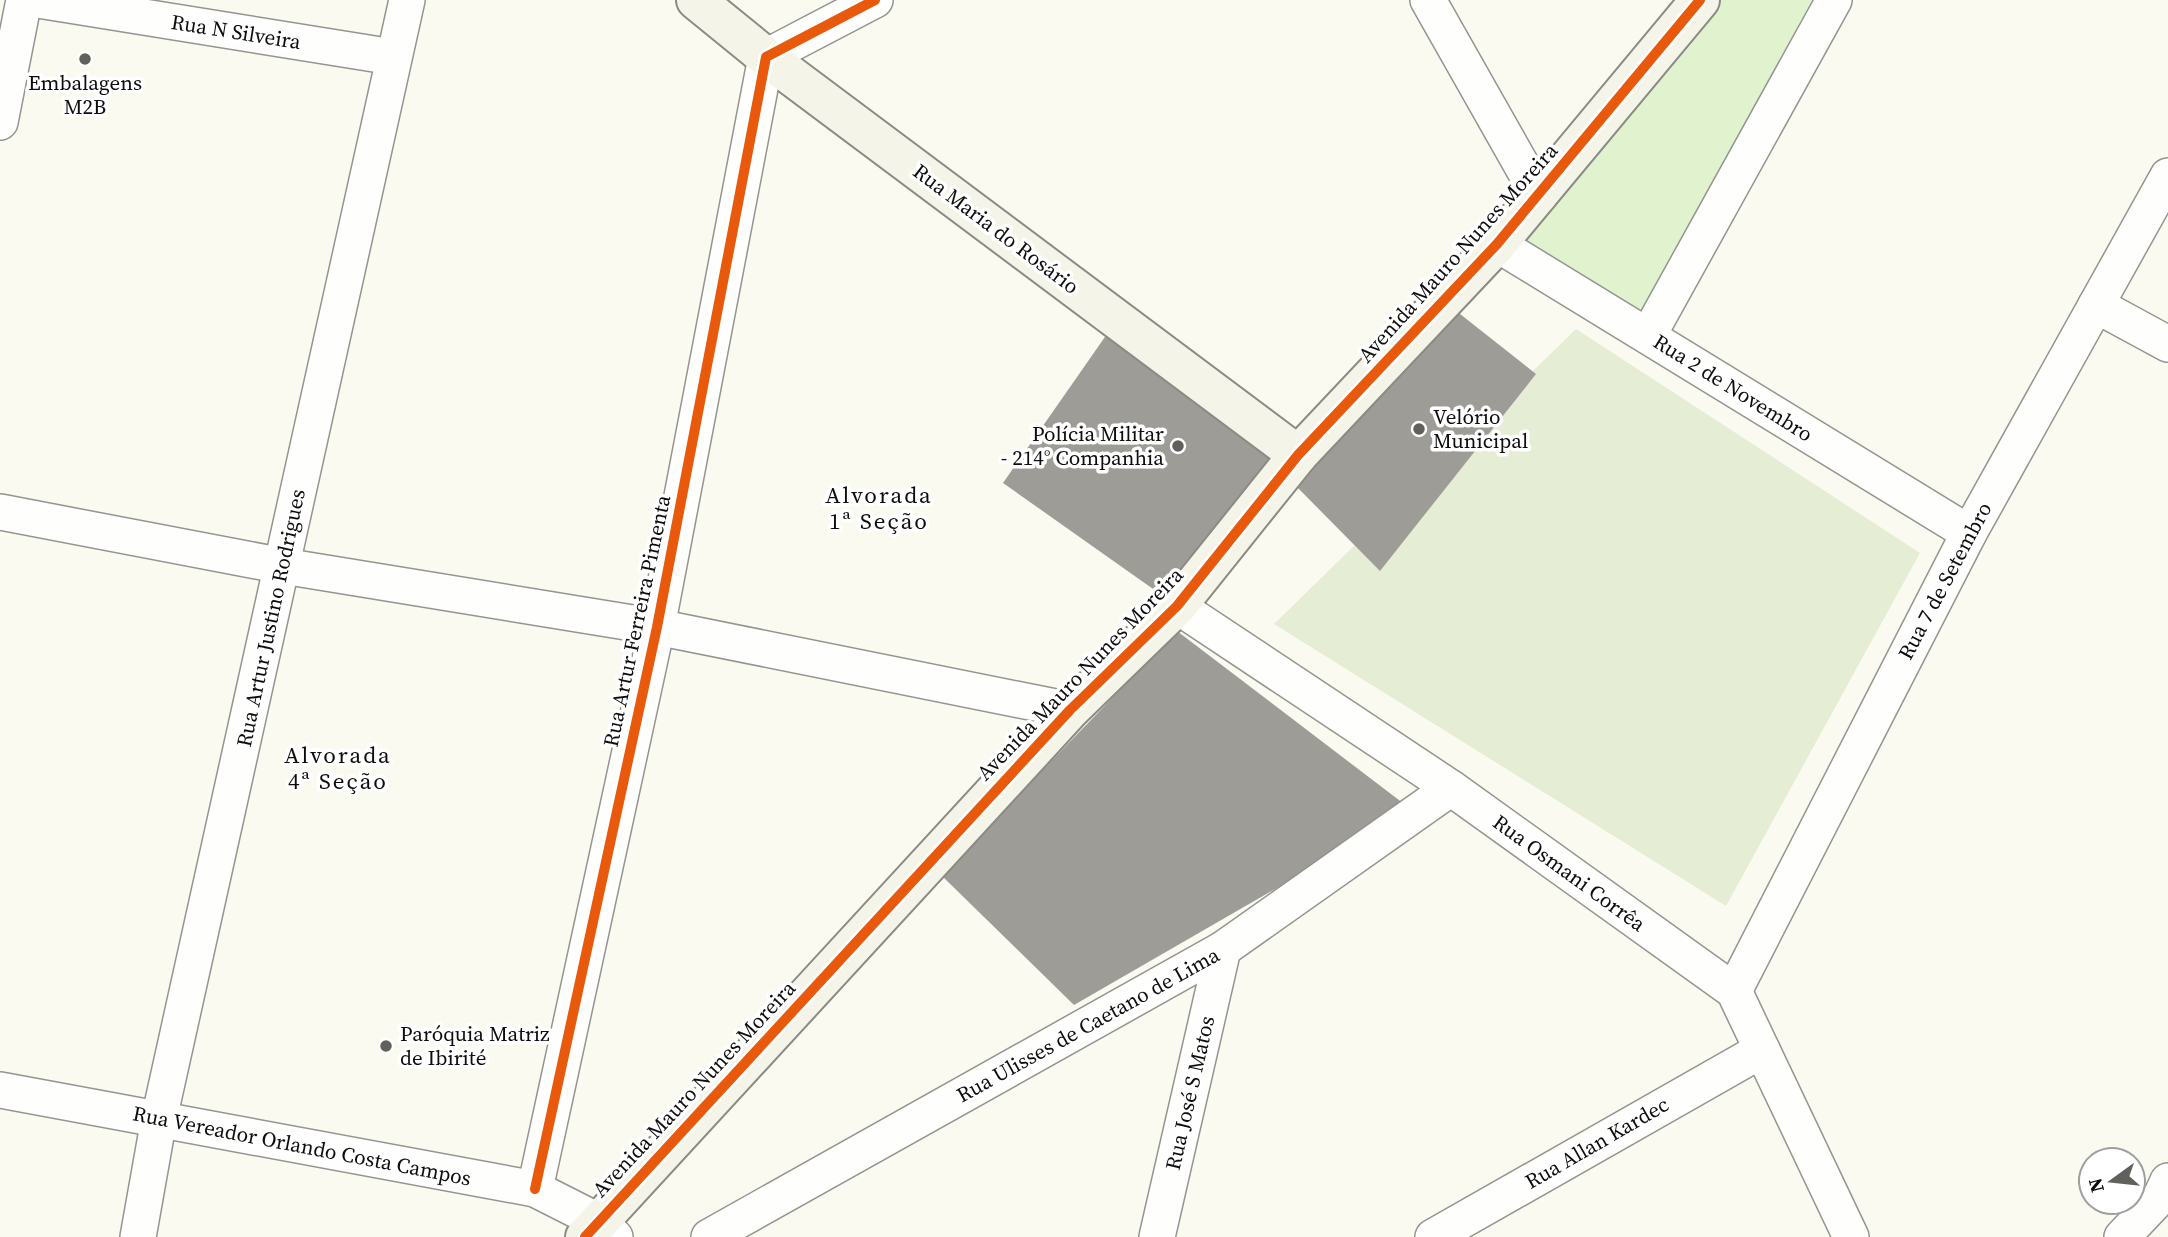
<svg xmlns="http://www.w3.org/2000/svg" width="2168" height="1237" viewBox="0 0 2168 1237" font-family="'Source Serif 4',serif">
  <rect width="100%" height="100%" fill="#fbfaf1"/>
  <path fill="#e1f2cf" d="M 1716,0 L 1812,0 L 1640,319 L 1516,242 Z"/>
  <path fill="#e5edd4" d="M 1576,329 L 1920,553 L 1726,906 L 1274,624 Z"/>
  <g fill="#9e9c97">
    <path d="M 1455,310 L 1536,374 L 1380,571 L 1295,485 Z"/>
    <path d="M 1107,334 L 1275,453 L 1163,596 L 1003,483 Z"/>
    <path d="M 1177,631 L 1412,810 L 1074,1005 L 941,875 Z"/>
  </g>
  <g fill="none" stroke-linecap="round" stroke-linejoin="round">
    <defs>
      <g id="street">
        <path d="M 38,0 L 393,57"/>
        <path d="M 1428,0 L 1539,196"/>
        <path d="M 0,122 L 24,0"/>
        <path d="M 1497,244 L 1969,533"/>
        <path d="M 2096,305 L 2168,344"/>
        <path d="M 1648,336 L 1834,0"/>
        <path d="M 0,512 L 283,566 L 657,627 L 1070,710"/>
        <path d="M 1177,606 L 1451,788 L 1734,991 L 1851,1237"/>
        <path d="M 1734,991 L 1969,533 L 2168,176"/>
        <path d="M 0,1090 L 535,1189 L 598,1221 L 615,1237"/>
        <path d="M 535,1189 L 657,627 L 766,57 L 875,0"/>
        <path d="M 138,1237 L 159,1119 L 407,0"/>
        <path d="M 709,1237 L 1223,949 L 1451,788"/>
        <path d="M 1157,1237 L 1223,949"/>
        <path d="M 1433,1237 L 1762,1050"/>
        <path d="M 2122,1237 L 2161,1196 L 2168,1181"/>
      </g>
      <g id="secondary">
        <path d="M 696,0 L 766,57 L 1298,455"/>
        <path d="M 585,1237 L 1070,710 L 1177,606 L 1298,455 L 1497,244 L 1700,0"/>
      </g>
    </defs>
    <use href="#street" stroke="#949490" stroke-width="38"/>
    <use href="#secondary" stroke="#8b8a86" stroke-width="42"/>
    <use href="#street" stroke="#fefefd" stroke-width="35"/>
    <use href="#secondary" stroke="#f5f4e8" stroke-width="38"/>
    <defs>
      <g id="cycleway">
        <path d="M 535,1189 L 657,627 L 766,57 L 875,0"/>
        <path d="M 585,1237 L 1070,710 L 1177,606 L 1298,455 L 1497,244 L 1700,0"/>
      </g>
    </defs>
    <use href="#cycleway" stroke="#fff" stroke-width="15"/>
    <use href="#cycleway" stroke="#e8590c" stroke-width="10"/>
  </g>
  <g fill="#60605d" stroke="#fff" stroke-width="2.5">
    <circle cx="85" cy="59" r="7"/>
    <circle cx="1419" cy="429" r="7"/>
    <circle cx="1178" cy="446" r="7"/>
    <circle cx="386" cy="1046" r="7"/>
  </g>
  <g text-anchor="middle" stroke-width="7" stroke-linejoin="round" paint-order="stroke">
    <g font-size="21" fill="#0d0d0d" stroke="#fff">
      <text transform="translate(236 32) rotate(9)" y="7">Rua N Silveira</text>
      <text transform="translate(996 229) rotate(37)" y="7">Rua Maria do Rosário</text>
      <text transform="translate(1458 253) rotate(-48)" y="7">Avenida Mauro Nunes Moreira</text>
      <text transform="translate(1733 388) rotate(32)" y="7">Rua 2 de Novembro</text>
      <text transform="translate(1945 581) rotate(-62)" y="7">Rua 7 de Setembro</text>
      <text transform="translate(271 618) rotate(-78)" y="7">Rua Artur Justino Rodrigues</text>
      <text transform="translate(637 621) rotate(-78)" y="7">Rua Artur Ferreira Pimenta</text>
      <text transform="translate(1080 674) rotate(-46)" y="7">Avenida Mauro Nunes Moreira</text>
      <text transform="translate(1569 873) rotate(36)" y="7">Rua Osmani Corrêa</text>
      <text transform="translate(1088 1025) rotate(-29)" y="7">Rua Ulisses de Caetano de Lima</text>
      <text transform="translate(694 1089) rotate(-47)" y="7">Avenida Mauro Nunes Moreira</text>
      <text transform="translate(1190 1093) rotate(-77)" y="7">Rua José S Matos</text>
      <text transform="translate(1597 1143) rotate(-30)" y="7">Rua Allan Kardec</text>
      <text transform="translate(302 1146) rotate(11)" y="7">Rua Vereador Orlando Costa Campos</text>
    </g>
    <g font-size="21" fill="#0d0d0d" stroke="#fff" text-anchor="start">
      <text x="85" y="90" text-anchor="middle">Embalagens<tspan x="85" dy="24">M2B</tspan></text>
      <text x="1433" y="424">Velório<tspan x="1433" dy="24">Municipal</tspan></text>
      <text x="1164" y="441" text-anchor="end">Polícia Militar<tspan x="1164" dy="24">- 214° Companhia</tspan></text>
      <text x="400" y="1041">Paróquia Matriz<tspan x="400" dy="24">de Ibirité</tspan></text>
    </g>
    <g font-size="23" letter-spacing="2" fill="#0d0d0d" stroke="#fff">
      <text x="879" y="503">Alvorada<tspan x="879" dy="26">1ª Seção</tspan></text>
      <text x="338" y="763">Alvorada<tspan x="338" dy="26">4ª Seção</tspan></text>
    </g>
  </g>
  <g transform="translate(2112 1181) rotate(255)"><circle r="33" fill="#ffffff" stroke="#9e9e9e" stroke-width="2"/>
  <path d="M0-5L12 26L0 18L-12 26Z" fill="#60605d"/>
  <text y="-10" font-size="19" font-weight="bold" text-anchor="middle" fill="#0d0d0d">N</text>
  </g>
</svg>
